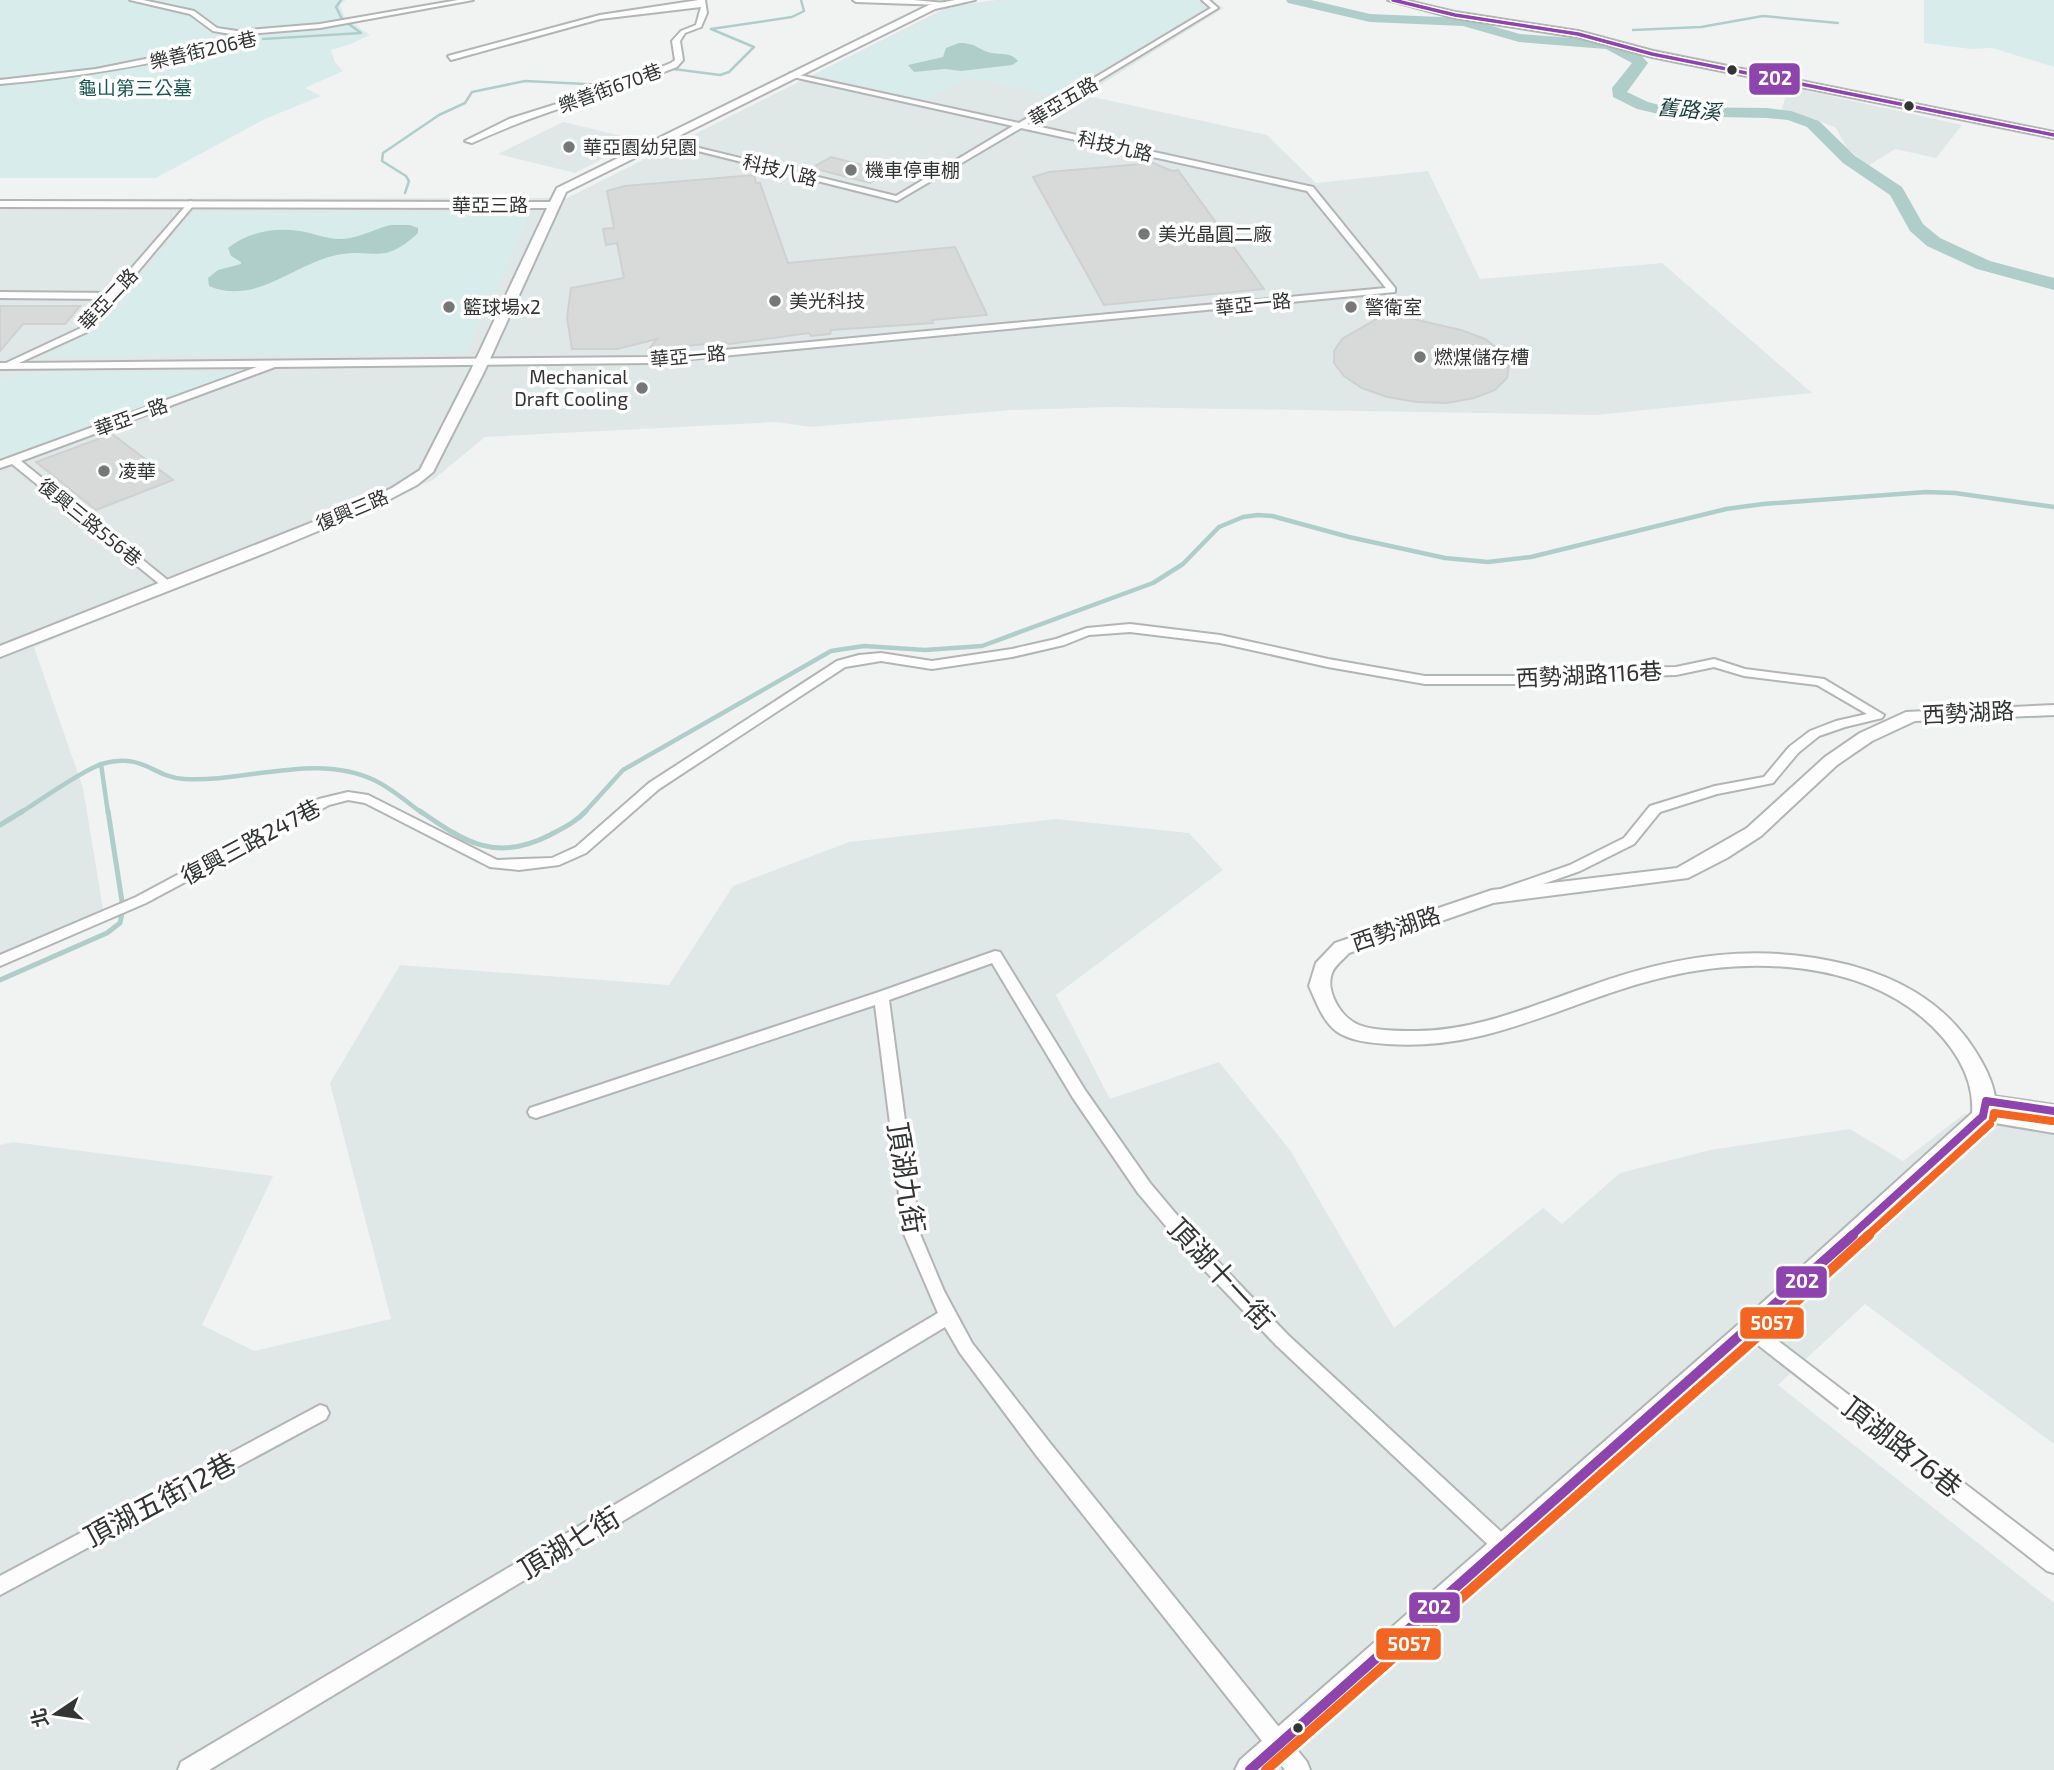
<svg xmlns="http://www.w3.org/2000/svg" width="2054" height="1770" viewBox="0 0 2054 1770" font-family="'Exo 2','Noto Sans TC',sans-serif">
  <rect width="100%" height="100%" fill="#f1f3f3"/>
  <g fill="#dfe8e7">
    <path d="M 996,0 L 1208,0 L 1224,8 L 1084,95 L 1267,135 L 1316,183 L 1428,171 L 1480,279 L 1662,263 L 1812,393 L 1596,415 L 1113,407 L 1012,410 L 810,427 L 777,422 L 485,437 L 433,480 L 34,647 L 83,788 L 105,921 L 0,966 L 0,199 L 567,198 L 948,7 Z"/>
    <path d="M 1788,90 L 1803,90 L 1962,125 L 1936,158 L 1895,149 L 1868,166 L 1847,148 L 1836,128 L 1815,119 L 1781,112 Z"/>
    <path d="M 563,122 L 639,140 L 575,173 L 498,154 Z"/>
    <path d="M 1056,819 L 1189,833 L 1223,870 L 1056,995 L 1110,1099 L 1219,1062 L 1290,1150 L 1394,1328 L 1543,1208 L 1562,1224 L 1620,1173 L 1710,1150 L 1850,1129 L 1903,1161 L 1964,1114 L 2054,1132 L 2054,1444 L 1865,1304 L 1778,1385 L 2054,1603 L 2054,1770 L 0,1770 L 0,1145 L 13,1142 L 273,1176 L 202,1325 L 254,1351 L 391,1319 L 330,1083 L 400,965 L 669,985 L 733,886 L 849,842 Z"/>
  </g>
  <g fill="#d8edeb">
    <path d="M 0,0 L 346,0 L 340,5 L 345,18 L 370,35 L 351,44 L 331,50 L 335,62 L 343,71 L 305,88 L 321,96 L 265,119 L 156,178 L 0,178 Z"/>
    <path d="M 1012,0 L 1195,0 L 1205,6 L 1206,9 L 1056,96 L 969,77 L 925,100 L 816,75 L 949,9 Z"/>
    <path d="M 1924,0 L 2054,0 L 2054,67 L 1992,48 L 1971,49 L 1924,43 Z"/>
    <path d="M 194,212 L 531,212 L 466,353 L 45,356 L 96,331 Z"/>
    <path d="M 50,372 L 235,372 L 233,376 L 0,460 L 0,379 Z"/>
  </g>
  <g fill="#afceca">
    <path d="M 959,43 C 978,43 977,50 992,53 C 1002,55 1011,52 1018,61 L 1012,65 L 961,71 L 945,69 L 914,72 L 908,65 L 943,57 L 946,48 Z"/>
    <path d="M 390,225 L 410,225 L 418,228 L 418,233 C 381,267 376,247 337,255 C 293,264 255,306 209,286 L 208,278 L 218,270 L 241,264 L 241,262 L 231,256 L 228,248 C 249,232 274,227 300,231 C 314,233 328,240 343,239 C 358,238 375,229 390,225 Z"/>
  </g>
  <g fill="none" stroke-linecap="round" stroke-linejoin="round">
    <g stroke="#afceca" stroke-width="2.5">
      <path d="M 1633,30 L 1701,27 L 1763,16 L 1838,23"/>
      <path d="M 263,39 L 361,33 L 342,19 L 336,7 L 341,0"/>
      <path d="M 87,70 L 115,65"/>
      <path d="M 0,79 L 18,79"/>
      <path d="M 405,193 L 409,181 L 406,176 L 382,161 L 383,153 L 439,115 L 465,103 L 472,92 L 525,81 L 606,85 L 658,67 L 720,75 L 729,72 L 754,47 L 711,29 L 792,17 L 804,11 L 801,0"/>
    </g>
    <g stroke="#afceca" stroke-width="4.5">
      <path d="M 101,764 L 108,813"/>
      <path d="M 20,813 C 39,801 84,769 102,764 C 144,752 152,777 184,779 C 245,783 315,752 374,780 C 391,788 407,802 422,813"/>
      <path d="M 584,813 L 623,770 L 831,651 L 864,646 L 925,650 L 982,646 L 1153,583 L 1183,564 L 1219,527 L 1243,517 L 1258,515 L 1272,516 L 1349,537 L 1445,558 L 1488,562 L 1531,557 L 1726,509 L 1763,504 L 1926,492 L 1955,493 L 2054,507"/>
    </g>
    <g stroke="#afceca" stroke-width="5">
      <path d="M 420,811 C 465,842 495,863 550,835 C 563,828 576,822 586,811"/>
      <path d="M 0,825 L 23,811"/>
      <path d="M 0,980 L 107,933 L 120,923 L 123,908 L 108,811"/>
    </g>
    <path fill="#afceca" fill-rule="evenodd" d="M 1286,0 L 1311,0 L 1370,14 L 1464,18 L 1520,34 L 1609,41 L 1641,55 L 1648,63 L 1627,92 L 1648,102 L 1667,107 L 1767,108 L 1791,111 L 1819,121 L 1855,156 L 1902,187 L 1923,224 L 1940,238 L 1990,261 L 2054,278 L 2054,290 L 1977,269 L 1927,246 L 1910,231 L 1890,195 L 1843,163 L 1807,127 L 1788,120 L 1767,118 L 1667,116 L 1637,109 L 1613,97 L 1612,88 L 1632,63 L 1606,49 L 1519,42 L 1463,26 L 1370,22 L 1288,3 Z"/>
  </g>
  <g fill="#d8dada" stroke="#cfd1d1" stroke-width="2">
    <path d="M 831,157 L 890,172 L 870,183 L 812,168 Z"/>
    <path d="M 1153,163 L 1172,171 L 1178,170 L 1264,289 L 1104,305 L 1033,177 L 1049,172 Z"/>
    <path d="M 754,175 L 756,183 L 760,183 L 788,263 L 955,247 L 987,315 L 932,320 L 933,323 L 831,330 L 830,334 L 811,336 L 809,333 L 729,344 L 724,342 L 648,350 L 657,339 L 617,349 L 572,349 L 567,318 L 571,288 L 624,278 L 617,243 L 606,245 L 603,229 L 614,228 L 607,191 L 625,186 Z"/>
    <path d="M 0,306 L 80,306 L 65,324 L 23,324 L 0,351 Z"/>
    <path d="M 1387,313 L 1461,330 L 1485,339 L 1501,351 L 1509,365 L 1507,378 L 1495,390 L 1474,398 L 1447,403 L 1417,402 L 1387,397 L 1362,388 L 1344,376 L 1334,363 L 1334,351 L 1342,339 Z"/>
    <path d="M 112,434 L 173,480 L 96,510 L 36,462 Z"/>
  </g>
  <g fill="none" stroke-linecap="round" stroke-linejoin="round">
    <defs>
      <g id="street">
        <path d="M 130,0 L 143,0 L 194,11 L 217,28 L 237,31 L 320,24 L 458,0 L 473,0 L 320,28 L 237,35 L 213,31 L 190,14 Z"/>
        <path d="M 699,0 L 705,0 L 707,13 L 701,27 L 685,33 L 680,41 L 683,60 L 677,67 C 609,94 538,112 472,143 L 465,141 L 509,119 L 617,85 L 671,63 L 675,60 L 672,41 L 681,31 L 696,25 L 701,7 L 600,19 L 451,60 L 448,56 L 600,15 Z"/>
        <path d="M 853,0 L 913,0 L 945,3 L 942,5 L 856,2 Z"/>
        <path d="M 1202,0 L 1209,0 L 1218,8 L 1027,124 L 1313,187 L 1395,288 L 1395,292 L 649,363 L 275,367 L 21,461 L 170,582 L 172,584 L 166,587 L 162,586 L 12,464 L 0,468 L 0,461 L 257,367 L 0,369 L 0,363 L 6,363 L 81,328 L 105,299 L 0,298 L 0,292 L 110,293 L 190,201 L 193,202 L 193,206 L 87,332 L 19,363 L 649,357 L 1386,288 L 1307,191 L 1021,128 L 897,201 L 658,141 L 662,139 L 896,196 L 1013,126 L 793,77 L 790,77 L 790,73 L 1019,123 L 1211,8 Z"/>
        <path d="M 254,37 L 256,40 C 172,60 87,77 0,84 L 0,80 L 96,69 Z"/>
        <path d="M 1130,624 L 1220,635 L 1328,659 L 1425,676 L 1544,676 L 1587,669 L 1676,667 L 1714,659 L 1745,669 L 1824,679 L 1884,715 L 1882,718 L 1845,727 L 1819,736 L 1798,753 L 1773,783 L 1717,794 L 1660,812 L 1634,844 L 1580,871 L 1506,897 L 1499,892 L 1501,889 L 1570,865 L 1624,838 L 1650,806 L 1715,786 L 1764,777 L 1789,747 L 1810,731 L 1836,721 L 1867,714 L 1817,685 L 1744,676 L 1714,667 L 1676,675 L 1587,677 L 1544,684 L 1425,684 L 1328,667 L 1220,643 L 1130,632 L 1089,635 L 1064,645 L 1012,657 L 932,669 L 881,661 L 845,667 L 659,789 L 586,853 L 559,865 L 519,870 L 490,867 L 365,803 L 348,800 L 329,805 L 146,903 L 0,966 L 0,955 L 136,897 L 319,799 L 348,792 L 368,795 L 497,860 L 552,858 L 576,847 L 649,783 L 837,661 L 859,655 L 881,653 L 932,661 L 1012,649 L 1056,639 L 1087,628 Z"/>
        <path d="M 995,951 L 1000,952 L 1085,1090 L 1150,1183 L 1203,1246 L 1288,1335 L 1510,1540 L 1513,1546 L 1510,1552 L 1503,1555 L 1496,1552 L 1276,1345 L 1191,1256 L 1138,1193 L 1073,1098 L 992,963 L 889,1000 L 920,1234 L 944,1291 L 972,1343 L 1050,1443 L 1307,1762 L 1310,1770 L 1285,1770 L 1036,1455 L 960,1353 L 945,1327 L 209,1770 L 178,1770 L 181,1762 L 938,1313 L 904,1234 L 875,1005 L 536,1118 L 530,1116 L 528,1112 L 530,1108 L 876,993 Z"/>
        <path d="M 1986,1095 L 2054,1105 L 2054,1117 L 1980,1105 L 1978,1101 L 1980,1097 Z"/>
        <path d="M 1983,1110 L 2054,1121 L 2054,1133 L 1977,1120 L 1975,1116 L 1977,1112 Z"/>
        <path d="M 1750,1322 L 1756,1324 L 2054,1552 L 2054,1573 L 2047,1571 L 1744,1334 L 1741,1329 L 1744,1324 Z"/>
        <path d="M 320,1405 L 326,1407 L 329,1413 L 326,1419 L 0,1595 L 0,1576 Z"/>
      </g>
      <g id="secondary">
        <path d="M 955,0 L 975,0 L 935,9 L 566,192 L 484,372 L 433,472 L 417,485 L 371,509 L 270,551 L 0,657 L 0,646 L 361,503 L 392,488 L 420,470 L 470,372 L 547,208 L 0,207 L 0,201 L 550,202 L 557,188 L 929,5 Z"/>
        <path d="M 1388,0 L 1404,0 L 1455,12 L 1578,31 L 1653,51 L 2054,132 L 2054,138 L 1652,57 L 1577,37 L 1455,18 Z"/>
        <path d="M 2054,705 L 2054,715 L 1915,721 L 1872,741 L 1837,765 L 1761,836 L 1727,858 L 1688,878 L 1493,903 L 1349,953 C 1344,959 1335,965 1332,973 C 1325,991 1341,1018 1359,1025 C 1375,1031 1399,1031 1416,1031 C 1477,1031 1534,1005 1590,986 C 1675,955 1760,942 1849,965 C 1897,978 1937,999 1967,1039 C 1982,1060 2005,1096 1991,1122 L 1759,1336 L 1272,1770 L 1235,1770 L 1240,1760 L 1741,1322 L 1972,1113 C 1975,1075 1950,1041 1923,1018 C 1856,961 1750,957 1669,976 C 1571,998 1492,1052 1387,1044 C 1371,1043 1350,1041 1336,1031 C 1322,1020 1316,1001 1309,986 L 1316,963 L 1335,943 L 1492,890 L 1677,868 L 1747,828 L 1825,757 L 1860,733 L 1906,712 Z"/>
      </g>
    </defs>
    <use href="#street" stroke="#b3b5b5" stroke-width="4"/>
    <use href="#secondary" stroke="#b3b5b5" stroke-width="4"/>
    <use href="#street" fill="#fdfdfd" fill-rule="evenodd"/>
    <use href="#secondary" fill="#fdfdfd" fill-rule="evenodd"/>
    <defs>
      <path id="bus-1-far2" d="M 1393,0 L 1455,15 L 1578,34 L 1652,54 L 2054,135"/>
      <g id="bus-1-far1">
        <path d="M 1983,1116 L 1986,1101 L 2054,1111"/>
        <path d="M 1851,1236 L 1983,1116"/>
      </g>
      <path id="bus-1" d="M 1250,1770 L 1853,1235"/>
      <g id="bus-2-far1">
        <path d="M 1993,1118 L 1994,1113 L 2052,1121"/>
        <path d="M 1867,1236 L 1990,1124"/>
      </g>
      <path id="bus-2" d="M 1266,1770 L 1757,1337 L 1869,1235"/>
    </defs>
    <use href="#bus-1-far2" stroke="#fff" stroke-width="6"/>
    <use href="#bus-1-far1" stroke="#fff" stroke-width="13"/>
    <use href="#bus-1" stroke="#fff" stroke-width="15"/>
    <use href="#bus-2-far1" stroke="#fff" stroke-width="13"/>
    <use href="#bus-2" stroke="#fff" stroke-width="15"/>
    <use href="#bus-1-far2" stroke="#8e44ad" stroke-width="3.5"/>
    <use href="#bus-1-far1" stroke="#8e44ad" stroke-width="8"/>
    <use href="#bus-1" stroke="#8e44ad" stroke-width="10"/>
    <use href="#bus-2-far1" stroke="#f26522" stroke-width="8"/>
    <use href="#bus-2" stroke="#f26522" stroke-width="10"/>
  </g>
  <g fill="#333534" stroke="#fff" stroke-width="2.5">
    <circle cx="1732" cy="70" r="6"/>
    <circle cx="1909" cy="106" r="6"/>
    <circle cx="1298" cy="1728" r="6"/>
  </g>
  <g fill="#767877" stroke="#fff" stroke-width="2.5">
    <circle cx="569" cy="147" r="7"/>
    <circle cx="851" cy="170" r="7"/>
    <circle cx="1144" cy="234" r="7"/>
    <circle cx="775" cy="301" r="7"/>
    <circle cx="449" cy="307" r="7"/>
    <circle cx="1351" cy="307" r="7"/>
    <circle cx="1420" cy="357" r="7"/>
    <circle cx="642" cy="388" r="7"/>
    <circle cx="104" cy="471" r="7"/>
  </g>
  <g text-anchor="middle" stroke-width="7" stroke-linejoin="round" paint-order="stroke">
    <g font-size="19" fill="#333534" stroke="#fff">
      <text transform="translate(203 50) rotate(-13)" y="7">樂善街206巷</text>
      <text transform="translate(610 88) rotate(-20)" y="7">樂善街670巷</text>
      <text transform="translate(1063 101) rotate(-31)" y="7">華亞五路</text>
      <text transform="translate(1115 146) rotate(13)" y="7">科技九路</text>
      <text transform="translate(780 170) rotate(14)" y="7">科技八路</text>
      <text x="490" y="212">華亞三路</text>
      <text transform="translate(108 299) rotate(-47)" y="7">華亞二路</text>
      <text transform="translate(1253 304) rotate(-6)" y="7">華亞一路</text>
      <text transform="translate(688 356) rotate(-5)" y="7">華亞一路</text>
      <text transform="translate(131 417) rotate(-20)" y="7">華亞一路</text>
      <text transform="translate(352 510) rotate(-23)" y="7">復興三路</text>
      <text transform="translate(90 522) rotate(39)" y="7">復興三路556巷</text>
    </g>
    <g font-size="19" fill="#1a5752" stroke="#fff">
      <text x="135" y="95">龜山第三公墓</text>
    </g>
    <g font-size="19" fill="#333534" stroke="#fff" text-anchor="start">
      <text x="583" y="154">華亞園幼兒園</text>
      <text x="865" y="177">機車停車棚</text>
      <text x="1158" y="241">美光晶圓二廠</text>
      <text x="789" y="308">美光科技</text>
      <text x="463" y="314">籃球場x2</text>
      <text x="1365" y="314">警衛室</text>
      <text x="1434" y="364">燃煤儲存槽</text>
      <text x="628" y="384" text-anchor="end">Mechanical<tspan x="628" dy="22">Draft Cooling</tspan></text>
      <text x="118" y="478">凌華</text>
    </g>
    <g font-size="21" font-style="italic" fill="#143d3a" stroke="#fff">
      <text transform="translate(1689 110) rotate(5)" y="7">舊路溪</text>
    </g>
    <g font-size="23" fill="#333534" stroke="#fff">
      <text transform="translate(1589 675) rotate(-3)" y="8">西勢湖路116巷</text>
      <text transform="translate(1968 713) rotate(-3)" y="8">西勢湖路</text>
      <text transform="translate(251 842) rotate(-28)" y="8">復興三路247巷</text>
      <text transform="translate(1396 929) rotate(-19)" y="8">西勢湖路</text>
    </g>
    <g font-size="28" fill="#333534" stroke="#fff">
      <text transform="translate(906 1178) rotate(81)" y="10">頂湖九街</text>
      <text transform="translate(1221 1274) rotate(47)" y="10">頂湖十一街</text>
      <text transform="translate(1902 1447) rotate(38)" y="10">頂湖路76巷</text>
      <text transform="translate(160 1500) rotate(-28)" y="10">頂湖五街12巷</text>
      <text transform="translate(569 1543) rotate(-31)" y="10">頂湖七街</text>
    </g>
  </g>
  <g stroke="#fff" stroke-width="2.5">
    <rect x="1748" y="62" width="53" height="34" rx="7" fill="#8e44ad"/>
    <rect x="1775" y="1265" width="53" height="34" rx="7" fill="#8e44ad"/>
    <rect x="1739" y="1306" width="66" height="34" rx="7" fill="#f26522"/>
    <rect x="1408" y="1591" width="53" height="33" rx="7" fill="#8e44ad"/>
    <rect x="1375" y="1627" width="67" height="34" rx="7" fill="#f26522"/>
  </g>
  <g font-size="19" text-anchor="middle" font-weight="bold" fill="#fff">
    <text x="1775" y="85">202</text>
    <text x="1802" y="1288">202</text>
    <text x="1772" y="1330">5057</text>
    <text x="1434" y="1614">202</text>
    <text x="1409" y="1651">5057</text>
  </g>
  <g transform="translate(56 1714) rotate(257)" stroke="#ffffff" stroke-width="5" paint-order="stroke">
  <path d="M0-5L12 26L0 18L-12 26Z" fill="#333534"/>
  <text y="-10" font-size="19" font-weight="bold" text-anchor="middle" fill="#333534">北</text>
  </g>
</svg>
